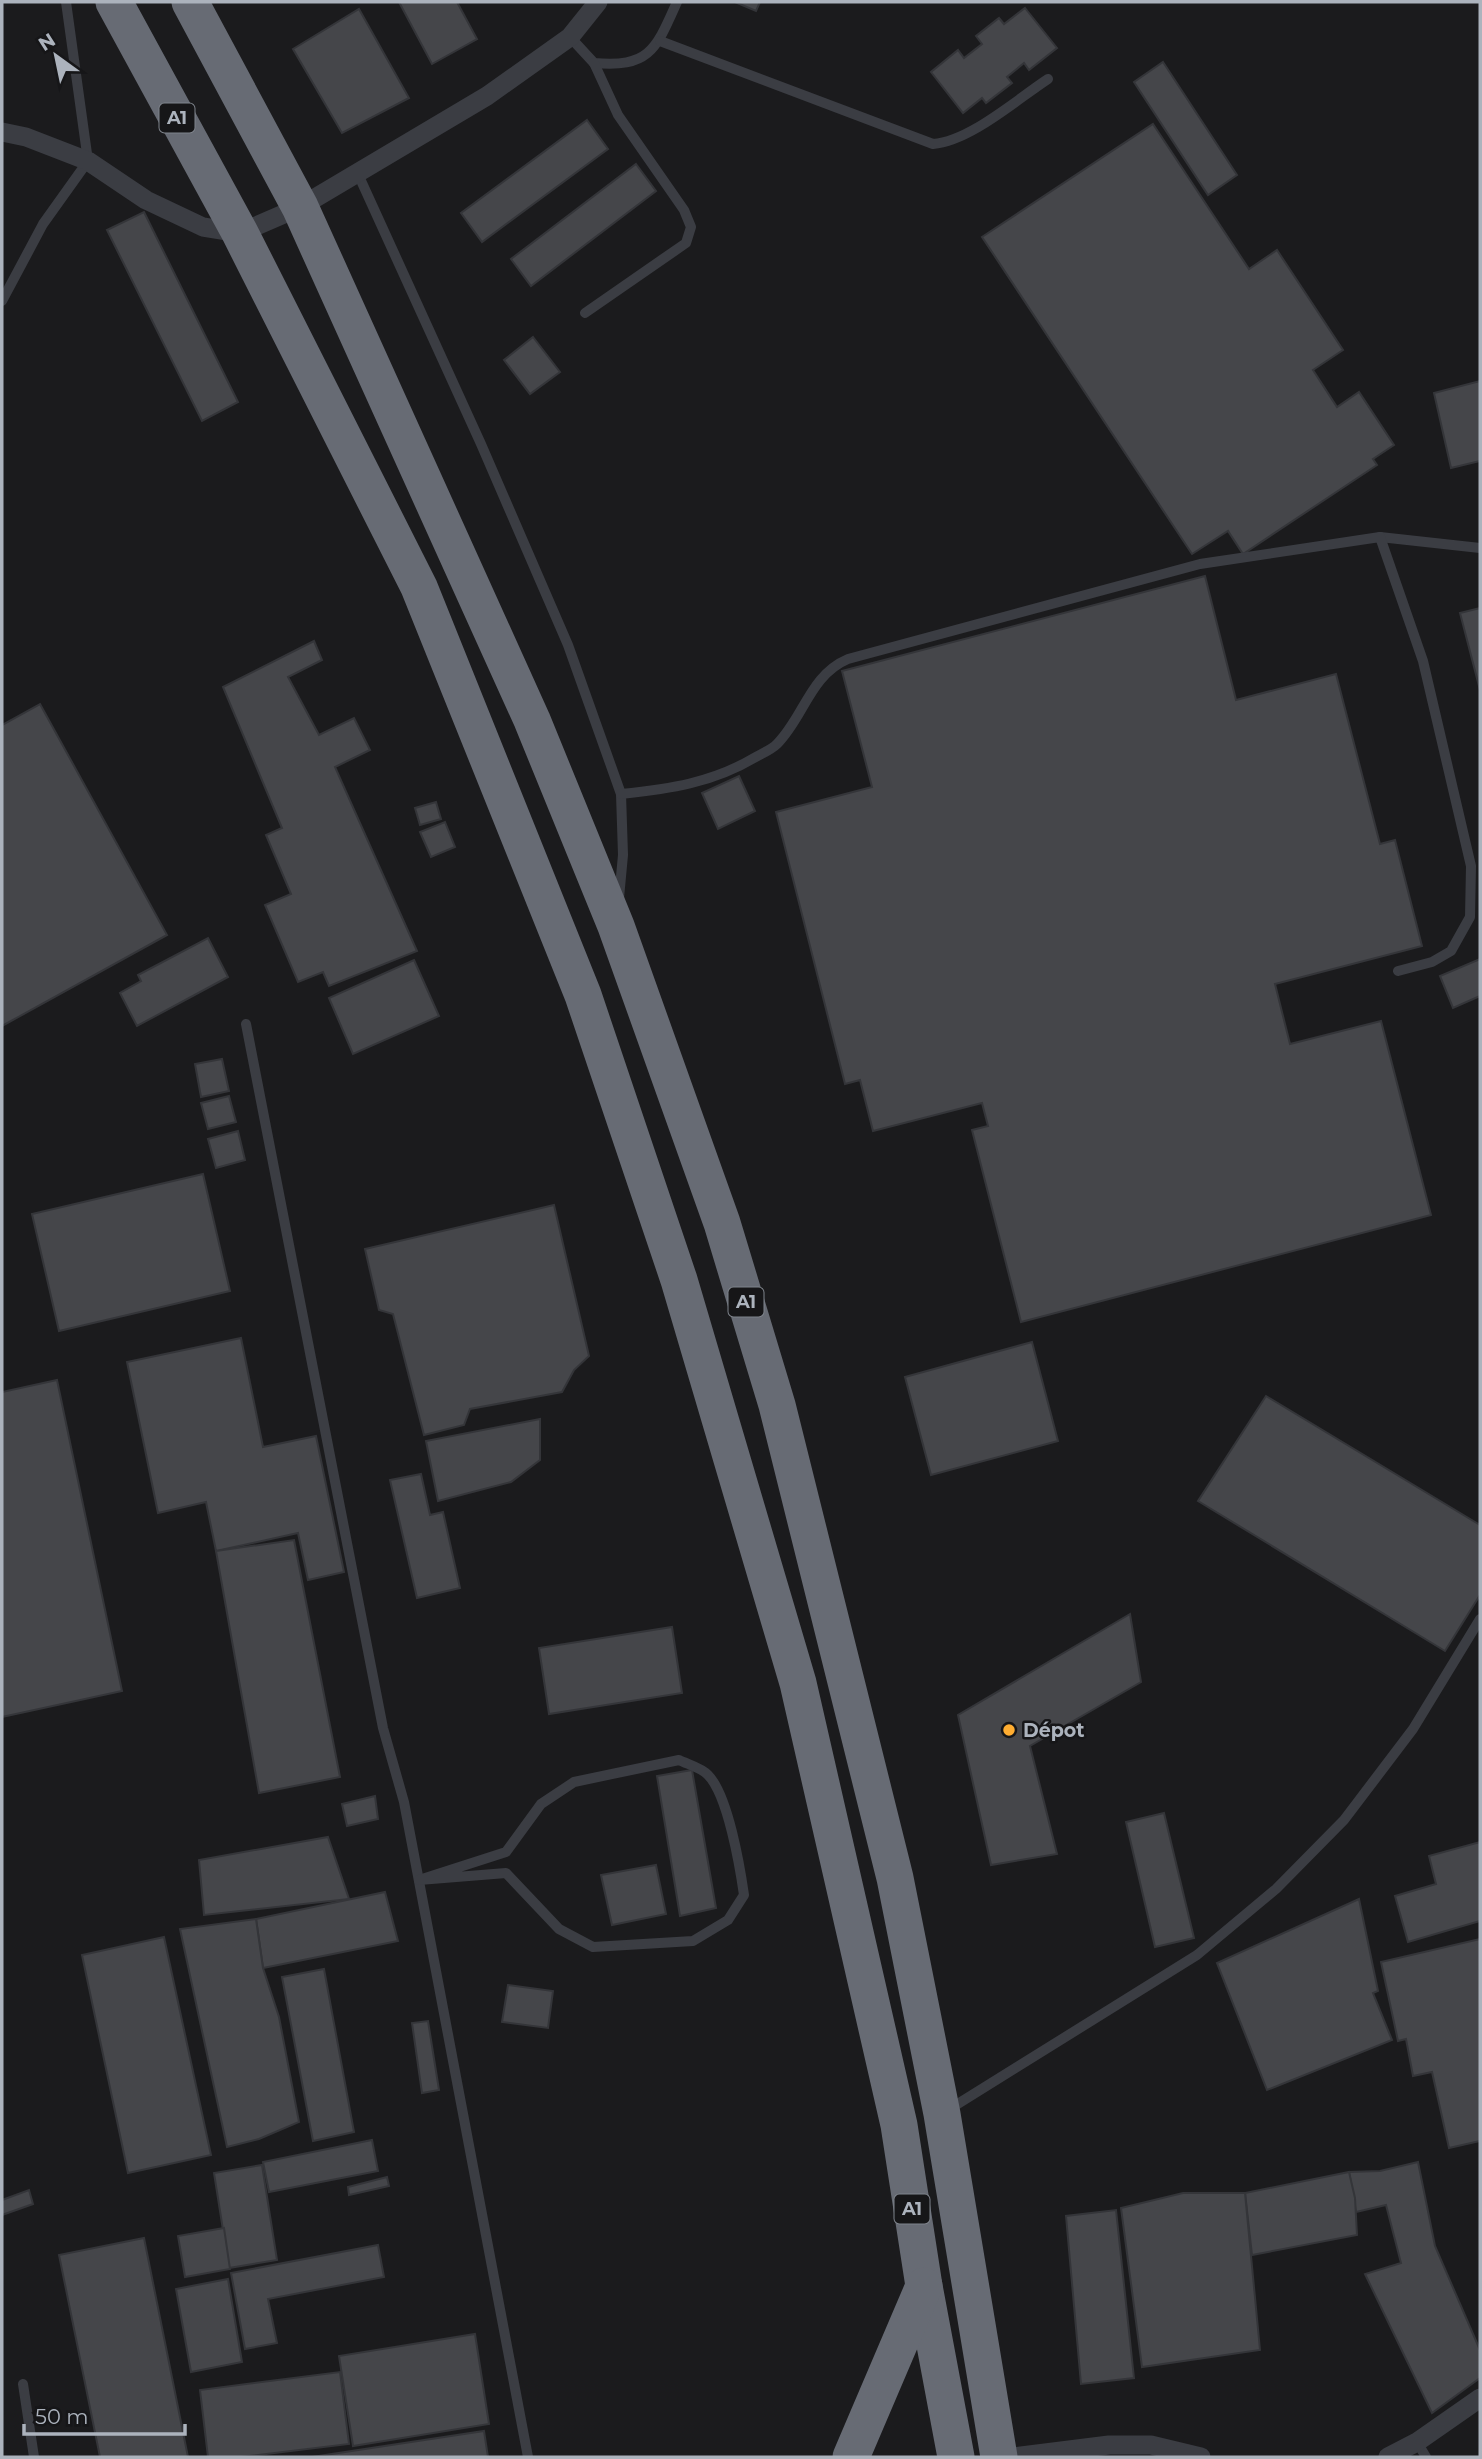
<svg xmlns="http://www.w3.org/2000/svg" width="1482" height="2459" viewBox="0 0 1482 2459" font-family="Montserrat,sans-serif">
  <rect width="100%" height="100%" fill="#1b1b1d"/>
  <g fill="#45464a" stroke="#343539" stroke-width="2">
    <path d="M 399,2 L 457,2 L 477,39 L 432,64 Z"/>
    <path d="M 735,2 L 760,2 L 756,11 Z"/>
    <path d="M 1025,8 L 1057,48 L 1029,70 L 1024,63 L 1007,77 L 1012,83 L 986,103 L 982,98 L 963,113 L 931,72 L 958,50 L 964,58 L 982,44 L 976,36 L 999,18 L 1004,24 Z"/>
    <path d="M 359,9 L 409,98 L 342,133 L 293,49 Z"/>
    <path d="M 1163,62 L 1237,175 L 1208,195 L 1134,82 Z"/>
    <path d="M 587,120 L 608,149 L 482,242 L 461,213 Z"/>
    <path d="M 1153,124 L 1249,269 L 1277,250 L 1343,350 L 1313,370 L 1337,407 L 1359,392 L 1394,445 L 1373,459 L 1377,465 L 1243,554 L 1228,531 L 1192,554 L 982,237 Z"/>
    <path d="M 636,164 L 656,191 L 531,286 L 511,259 Z"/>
    <path d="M 144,212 L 238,402 L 202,421 L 107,230 Z"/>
    <path d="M 533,337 L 560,372 L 530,394 L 504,360 Z"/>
    <path d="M 1480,381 L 1480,461 L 1451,468 L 1434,393 Z"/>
    <path d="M 1205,576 L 1236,700 L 1336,674 L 1380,844 L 1395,840 L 1422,946 L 1275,984 L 1290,1044 L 1381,1021 L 1431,1215 L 1021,1322 L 972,1130 L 988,1126 L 982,1103 L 873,1131 L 860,1080 L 845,1084 L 776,812 L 872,787 L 842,671 Z"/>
    <path d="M 1480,608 L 1480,690 L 1460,613 Z"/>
    <path d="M 314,641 L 322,660 L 288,677 L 319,735 L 354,718 L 370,750 L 335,767 L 417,951 L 329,986 L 323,972 L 298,982 L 265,905 L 291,894 L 266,835 L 282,828 L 223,687 Z"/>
    <path d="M 40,704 L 167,935 L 2,1026 L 2,725 Z"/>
    <path d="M 739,776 L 755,811 L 718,829 L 702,793 Z"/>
    <path d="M 436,802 L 441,819 L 420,825 L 415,808 Z"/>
    <path d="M 445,822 L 455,847 L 431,857 L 420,832 Z"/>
    <path d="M 208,938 L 228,977 L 137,1026 L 120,993 L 141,981 L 138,975 Z"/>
    <path d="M 1480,959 L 1480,996 L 1453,1008 L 1440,976 Z"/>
    <path d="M 414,960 L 439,1016 L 353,1054 L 329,998 Z"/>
    <path d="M 222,1059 L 229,1091 L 201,1097 L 195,1064 Z"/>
    <path d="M 229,1096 L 236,1122 L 208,1129 L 201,1103 Z"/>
    <path d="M 238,1131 L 245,1160 L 216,1168 L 208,1139 Z"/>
    <path d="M 203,1174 L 230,1291 L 59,1331 L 32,1214 Z"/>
    <path d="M 554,1205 L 589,1356 L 574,1370 L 562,1392 L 470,1409 L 464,1425 L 424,1435 L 393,1314 L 379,1310 L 365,1249 Z"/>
    <path d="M 241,1338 L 263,1447 L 316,1436 L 344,1572 L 308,1580 L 298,1533 L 216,1551 L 206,1502 L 158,1513 L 127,1362 Z"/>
    <path d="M 1032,1342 L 1058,1441 L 931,1475 L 905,1377 Z"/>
    <path d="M 57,1380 L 122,1691 L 2,1717 L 2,1392 Z"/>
    <path d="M 1266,1396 L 1480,1525 L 1480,1595 L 1445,1651 L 1198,1501 Z"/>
    <path d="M 540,1419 L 540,1460 L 511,1482 L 438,1501 L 426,1441 Z"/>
    <path d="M 421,1474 L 430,1515 L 443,1512 L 460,1588 L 417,1598 L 390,1480 Z"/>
    <path d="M 294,1540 L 340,1777 L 259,1793 L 216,1551 Z"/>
    <path d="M 1130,1614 L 1141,1682 L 1030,1746 L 1057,1854 L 991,1865 L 958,1715 Z"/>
    <path d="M 672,1627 L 682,1693 L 549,1714 L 539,1648 Z"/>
    <path d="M 692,1770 L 716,1908 L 680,1916 L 657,1776 Z"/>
    <path d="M 375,1796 L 378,1819 L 347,1826 L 342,1804 Z"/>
    <path d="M 1164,1813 L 1194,1938 L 1155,1947 L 1126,1822 Z"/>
    <path d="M 328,1837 L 349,1899 L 204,1915 L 199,1860 Z"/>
    <path d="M 1480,1842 L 1480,1921 L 1408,1942 L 1395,1896 L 1436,1884 L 1429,1856 Z"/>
    <path d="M 656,1865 L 666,1914 L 612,1925 L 601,1875 Z"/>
    <path d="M 385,1892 L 398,1941 L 263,1968 L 256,1919 Z"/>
    <path d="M 1359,1899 L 1378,1991 L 1373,1993 L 1392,2040 L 1267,2090 L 1217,1963 Z"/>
    <path d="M 256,1919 L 263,1968 L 279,2017 L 299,2122 L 259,2139 L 227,2147 L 180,1929 Z"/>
    <path d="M 164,1937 L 211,2155 L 128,2173 L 82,1955 Z"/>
    <path d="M 1480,1939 L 1480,2141 L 1449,2148 L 1432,2072 L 1413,2076 L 1406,2039 L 1398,2041 L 1381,1962 Z"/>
    <path d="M 324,1969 L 354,2132 L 313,2141 L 282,1977 Z"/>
    <path d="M 508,1985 L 553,1991 L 548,2028 L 502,2022 Z"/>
    <path d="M 428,2021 L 439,2090 L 422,2093 L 412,2023 Z"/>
    <path d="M 372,2140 L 378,2171 L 269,2192 L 263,2162 Z"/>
    <path d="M 1418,2162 L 1435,2246 L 1480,2350 L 1480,2378 L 1432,2413 L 1365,2274 L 1401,2263 L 1386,2205 L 1356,2212 L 1349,2172 L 1380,2171 Z"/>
    <path d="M 262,2165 L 277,2260 L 229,2268 L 214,2173 Z"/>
    <path d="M 1349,2172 L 1355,2198 L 1357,2235 L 1252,2255 L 1245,2193 Z"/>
    <path d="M 387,2177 L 389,2186 L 349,2195 L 348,2187 Z"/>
    <path d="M 29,2190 L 33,2204 L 2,2215 L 2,2200 Z"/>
    <path d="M 1183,2193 L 1245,2193 L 1260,2350 L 1142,2367 L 1121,2208 Z"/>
    <path d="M 1116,2210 L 1134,2378 L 1081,2384 L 1066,2216 Z"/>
    <path d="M 224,2228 L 230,2269 L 185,2277 L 178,2236 Z"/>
    <path d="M 144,2238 L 188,2457 L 100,2457 L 59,2255 Z"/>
    <path d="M 378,2245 L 384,2277 L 268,2299 L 277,2343 L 245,2349 L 231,2273 Z"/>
    <path d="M 228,2279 L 242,2362 L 191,2372 L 176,2289 Z"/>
    <path d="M 475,2334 L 489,2424 L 353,2446 L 339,2356 Z"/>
    <path d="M 340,2372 L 349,2444 L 241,2457 L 208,2457 L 200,2390 Z"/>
    <path d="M 484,2431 L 488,2457 L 312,2457 Z"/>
  </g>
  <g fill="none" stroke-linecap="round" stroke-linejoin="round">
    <g stroke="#3b3d43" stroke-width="10">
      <path d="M 570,37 L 594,63 C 650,68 656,49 677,2"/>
      <path d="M 660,41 L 933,144 C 970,141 1016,100 1048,79"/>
      <path d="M 358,174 L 481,444 L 568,645 L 621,794 L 623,855 L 619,898"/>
      <path d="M 2,301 L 43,224 L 88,161 L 66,2"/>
      <path d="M 585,313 L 686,243 L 691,227 L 684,210 L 618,115 L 594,63"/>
      <path d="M 1380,537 L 1480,548"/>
      <path d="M 621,794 C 669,789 712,783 754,758 C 761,754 771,750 777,744 C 804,717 810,675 848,659 L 1200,564 L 1380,537 L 1423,661 L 1471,866 L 1470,917 L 1451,951 L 1432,962 L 1398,971"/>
      <path d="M 246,1024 L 383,1728 L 404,1802 L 528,2457"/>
      <path d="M 679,1760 C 687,1764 702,1768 708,1775 C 728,1795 740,1867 744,1895 L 728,1920 L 693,1941 L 593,1947 L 559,1929 L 506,1873 L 419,1880 L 506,1852 L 541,1804 L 574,1782 Z"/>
      <path d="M 948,2110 L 1197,1955 L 1276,1889 L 1344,1820 L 1413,1729 L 1480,1619"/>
      <path d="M 23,2384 L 34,2457"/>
      <path d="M 1417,2442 L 1426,2457"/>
    </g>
    <g stroke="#3b3d43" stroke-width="19">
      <path d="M 2,132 L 26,137 L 88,161 L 146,200 L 203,227 L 240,233 L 300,207 L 487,96 L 570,37 L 598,2"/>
      <path d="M 1012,2457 L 1109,2445 L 1151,2445 L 1201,2457"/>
      <path d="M 1388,2457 L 1417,2442 L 1480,2398"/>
    </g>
    <g stroke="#676b74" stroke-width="37">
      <path d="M 114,2 L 240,233 L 419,587 L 583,995 L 679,1280 L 798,1683 L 899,2125 L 924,2286 L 956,2457"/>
      <path d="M 190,2 L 300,207 L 532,720 L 616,926 L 722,1223 L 777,1405 L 895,1878 L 942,2114 L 999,2457"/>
      <path d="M 851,2457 L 924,2286"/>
    </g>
  </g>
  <circle fill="#ffad31" stroke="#161618" stroke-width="2.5" cx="1009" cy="1730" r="7"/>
  <g text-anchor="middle" stroke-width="5" stroke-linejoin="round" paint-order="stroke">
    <g fill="#161618" stroke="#7f848c" stroke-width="2">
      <rect x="159.5" y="103.5" width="35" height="29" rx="5"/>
      <rect x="728.5" y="1287.5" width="35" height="29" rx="5"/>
      <rect x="894.5" y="2194.5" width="35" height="29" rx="5"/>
    </g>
    <g font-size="18" font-weight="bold" fill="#acb3bd">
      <text x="177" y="124">A1</text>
      <text x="746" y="1308">A1</text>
      <text x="912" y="2215">A1</text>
    </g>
    <g font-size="19" font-weight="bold" fill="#acb3bd" stroke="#161618" text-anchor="start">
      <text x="1023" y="1737">Dépot</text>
    </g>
  </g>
  <rect width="1482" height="2459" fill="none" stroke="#acb3bd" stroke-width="7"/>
  <g transform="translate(56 56) rotate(327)" stroke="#161618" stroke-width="5" paint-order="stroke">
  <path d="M0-5L12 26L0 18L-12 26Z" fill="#acb3bd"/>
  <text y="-10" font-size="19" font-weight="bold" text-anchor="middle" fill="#acb3bd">N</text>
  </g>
  <path d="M24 2424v10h161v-10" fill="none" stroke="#acb3bd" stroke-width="3.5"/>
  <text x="35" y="2424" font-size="21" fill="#acb3bd" stroke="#161618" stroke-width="5" paint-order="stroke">50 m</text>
</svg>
